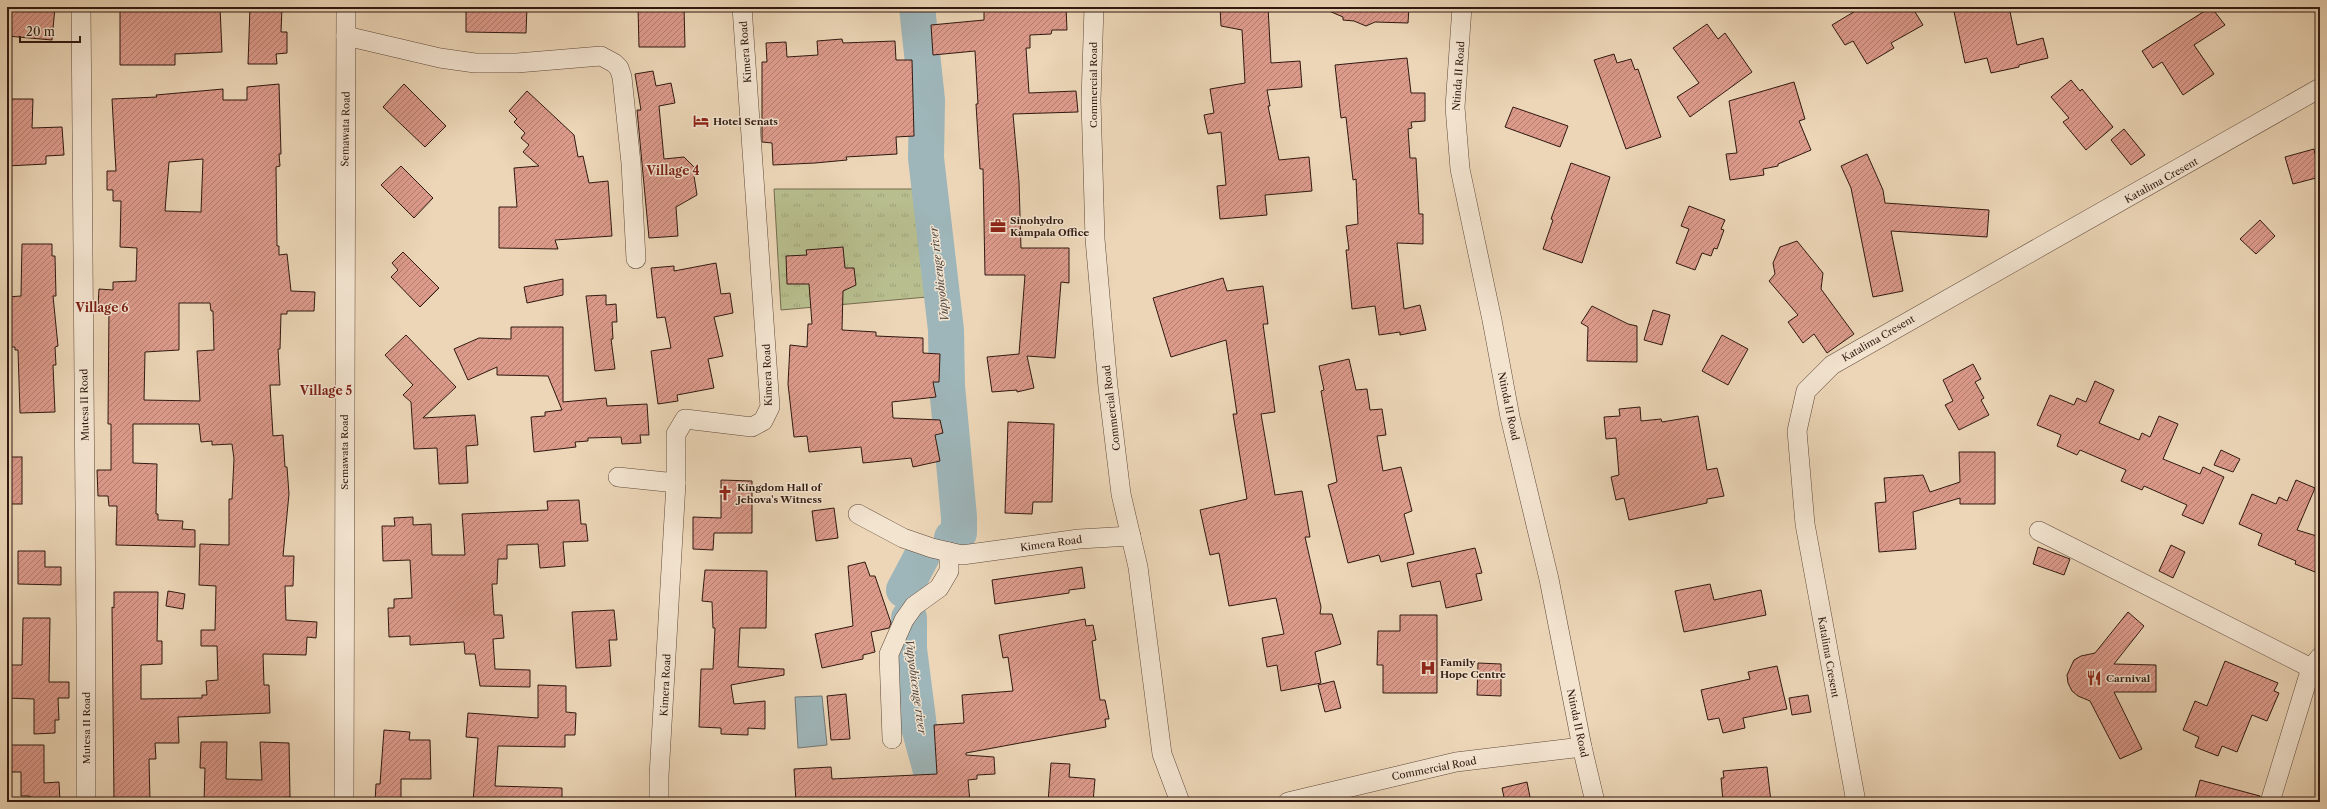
<svg xmlns="http://www.w3.org/2000/svg" width="2327" height="809" viewBox="0 0 2327 809" font-family="'Libre Caslon Text',serif">
  <defs>
    <pattern id="park-tufts" width="24" height="20" patternUnits="userSpaceOnUse"><rect width="24" height="20" fill="#b8be8e"/><path d="M3 7l-1-3M5 7V3M7 7l1-3M15 17l-1-3M17 17v-4M19 17l1-3" fill="none" stroke="#9ea379"/></pattern>
    <pattern id="building-hatch" width="6" height="6" patternUnits="userSpaceOnUse"><rect width="6" height="6" fill="#dc9a8b"/><path d="M-1 1l2-2M0 6l6-6M5 7l2-2" fill="none" stroke="#b37d70"/></pattern>
  </defs>
  <rect width="100%" height="100%" fill="#ecd6b7"/>
  <filter id="stains"><feTurbulence type="fractalNoise" baseFrequency=".005" numOctaves="4"/><feColorMatrix values="0 0 0 0 .2 0 0 0 0 .09 0 0 0 0 .02 0 0 0 .5 -.17"/></filter>
  <radialGradient id="worn" r=".72"><stop offset=".6" stop-color="#630" stop-opacity="0"/><stop offset="1" stop-color="#630" stop-opacity=".3"/></radialGradient>
  <path fill="url(#park-tufts)" stroke="#746c4f" d="M 774,189 L 914,189 L 927,297 L 781,310 Z"/>
  <path fill="#9eb6ba" stroke="#727776" d="M 822,696 L 827,745 L 798,748 L 795,697 Z"/>
  <g fill="none" stroke-linecap="round" stroke-linejoin="round">
    <g stroke="#9eb6ba" stroke-width="36">
      <path d="M 917,7 L 927,100 L 926,158 L 946,330 L 947,386 L 959,517 L 959,533 L 952,538"/>
      <path d="M 904,590 L 922,556"/>
      <path d="M 909,618 L 909,649 L 919,727 L 931,771 L 930,802"/>
    </g>
  </g>
  <g fill="url(#building-hatch)" stroke="#301910" fill-rule="evenodd">
    <path d="M 7,7 L 55,7 L 52,40 L 7,36 Z"/>
    <path d="M 120,7 L 220,7 L 222,52 L 175,54 L 175,65 L 120,65 Z"/>
    <path d="M 250,7 L 282,7 L 281,32 L 287,32 L 287,53 L 276,54 L 277,64 L 248,64 Z"/>
    <path d="M 466,7 L 527,7 L 526,33 L 466,32 Z"/>
    <path d="M 638,7 L 684,7 L 685,47 L 639,47 Z"/>
    <path d="M 1022,7 L 1066,7 L 1067,30 L 1052,30 L 1051,34 L 1030,35 L 1030,48 L 1026,48 L 1029,93 L 1076,91 L 1078,112 L 1013,114 L 1019,182 L 1021,248 L 1069,248 L 1069,283 L 1061,282 L 1055,358 L 1027,356 L 1034,388 L 1017,392 L 1017,390 L 992,392 L 987,357 L 1019,354 L 1025,275 L 985,275 L 983,169 L 980,169 L 976,104 L 978,104 L 975,51 L 933,55 L 931,25 L 984,20 L 984,11 L 1023,9 Z"/>
    <path d="M 1220,7 L 1268,7 L 1271,63 L 1300,61 L 1302,87 L 1267,90 L 1270,106 L 1268,106 L 1279,160 L 1309,157 L 1312,191 L 1265,195 L 1267,215 L 1220,219 L 1217,186 L 1226,185 L 1221,132 L 1208,134 L 1204,115 L 1214,113 L 1210,89 L 1245,83 L 1242,30 L 1221,26 Z"/>
    <path d="M 1344,7 L 1409,7 L 1408,23 L 1375,22 L 1366,26 L 1354,21 L 1343,20 L 1343,17 L 1322,8 Z"/>
    <path d="M 1862,7 L 1912,7 L 1923,25 L 1891,43 L 1894,48 L 1867,64 L 1853,41 L 1845,45 L 1832,25 Z"/>
    <path d="M 1953,7 L 2009,7 L 2017,45 L 2043,38 L 2048,58 L 2019,65 L 2019,67 L 1991,73 L 1987,58 L 1965,63 Z"/>
    <path d="M 2211,7 L 2225,25 L 2194,45 L 2214,74 L 2183,95 L 2162,62 L 2153,68 L 2142,51 Z"/>
    <path d="M 1707,24 L 1718,39 L 1725,33 L 1752,72 L 1690,117 L 1677,97 L 1699,83 L 1673,48 Z"/>
    <path d="M 842,39 L 843,43 L 895,41 L 896,60 L 912,60 L 914,136 L 896,137 L 897,154 L 846,157 L 847,160 L 815,163 L 773,165 L 772,143 L 762,142 L 762,62 L 767,62 L 766,43 L 786,42 L 787,57 L 818,55 L 817,41 Z"/>
    <path d="M 1614,54 L 1617,63 L 1631,59 L 1635,70 L 1638,69 L 1661,137 L 1626,149 L 1594,60 Z"/>
    <path d="M 1407,58 L 1411,93 L 1425,93 L 1425,121 L 1411,122 L 1412,128 L 1408,129 L 1410,158 L 1416,158 L 1419,214 L 1423,214 L 1423,244 L 1397,243 L 1404,309 L 1420,305 L 1426,330 L 1400,335 L 1400,332 L 1379,335 L 1375,306 L 1352,309 L 1346,250 L 1349,250 L 1346,226 L 1358,224 L 1356,179 L 1353,180 L 1346,117 L 1341,118 L 1335,65 Z"/>
    <path d="M 653,71 L 656,86 L 671,83 L 675,103 L 659,106 L 664,159 L 684,157 L 695,168 L 694,176 L 697,195 L 676,207 L 678,236 L 649,238 L 637,110 L 641,110 L 635,74 Z"/>
    <path d="M 2071,80 L 2080,91 L 2082,89 L 2113,127 L 2086,150 L 2063,122 L 2069,118 L 2051,97 Z"/>
    <path d="M 1794,82 L 1805,119 L 1799,121 L 1811,150 L 1778,164 L 1778,166 L 1763,169 L 1764,175 L 1730,180 L 1726,154 L 1737,153 L 1729,101 Z"/>
    <path d="M 279,84 L 281,154 L 279,154 L 280,166 L 276,167 L 277,246 L 279,246 L 279,255 L 287,254 L 291,291 L 315,292 L 314,311 L 287,311 L 287,314 L 281,314 L 280,349 L 278,349 L 280,385 L 270,385 L 273,436 L 283,435 L 285,467 L 287,467 L 289,494 L 283,556 L 294,556 L 293,586 L 285,586 L 286,620 L 317,622 L 316,638 L 307,637 L 306,655 L 263,654 L 264,685 L 269,685 L 270,713 L 178,717 L 179,743 L 155,743 L 156,759 L 149,759 L 150,802 L 114,802 L 112,607 L 114,608 L 114,592 L 158,592 L 157,641 L 162,641 L 162,664 L 141,665 L 141,699 L 202,698 L 202,695 L 207,695 L 206,681 L 218,680 L 217,646 L 201,646 L 201,630 L 215,630 L 216,586 L 199,585 L 200,544 L 229,545 L 229,499 L 232,499 L 234,459 L 232,444 L 212,445 L 212,441 L 201,442 L 199,424 L 133,424 L 133,463 L 157,464 L 156,514 L 158,514 L 158,520 L 183,521 L 182,529 L 195,530 L 195,547 L 116,545 L 117,506 L 109,506 L 108,496 L 98,496 L 97,470 L 111,470 L 111,424 L 108,424 L 109,306 L 98,306 L 99,289 L 113,290 L 113,282 L 136,281 L 137,248 L 120,247 L 121,201 L 113,201 L 113,190 L 107,190 L 107,171 L 116,171 L 112,99 L 157,97 L 156,95 L 223,89 L 223,100 L 247,100 L 247,87 ZM 203,159 L 201,212 L 165,211 L 169,162 ZM 179,303 L 210,303 L 211,311 L 213,311 L 214,350 L 197,351 L 200,401 L 144,400 L 145,352 L 179,350 Z"/>
    <path d="M 404,84 L 446,126 L 425,147 L 383,107 Z"/>
    <path d="M 527,91 L 574,135 L 578,157 L 583,156 L 589,183 L 608,181 L 612,236 L 555,240 L 558,249 L 499,248 L 499,207 L 517,207 L 514,168 L 539,166 L 523,152 L 529,145 L 521,138 L 525,133 L 514,122 L 517,119 L 509,111 Z"/>
    <path d="M 7,99 L 33,99 L 32,128 L 62,127 L 64,155 L 46,156 L 46,164 L 7,166 Z"/>
    <path d="M 1513,107 L 1568,126 L 1560,147 L 1505,127 Z"/>
    <path d="M 2124,129 L 2145,155 L 2131,165 L 2111,140 Z"/>
    <path d="M 2314,149 L 2320,177 L 2293,184 L 2285,157 Z"/>
    <path d="M 1867,154 L 1883,190 L 1885,203 L 1989,210 L 1987,237 L 1891,231 L 1903,291 L 1873,297 L 1851,188 L 1841,166 Z"/>
    <path d="M 1571,163 L 1610,177 L 1582,263 L 1543,249 L 1553,220 L 1551,219 Z"/>
    <path d="M 401,166 L 433,198 L 414,218 L 381,185 Z"/>
    <path d="M 1689,206 L 1725,220 L 1721,229 L 1724,230 L 1717,249 L 1714,248 L 1711,256 L 1702,253 L 1695,270 L 1676,263 L 1689,229 L 1681,226 Z"/>
    <path d="M 2260,220 L 2275,236 L 2256,254 L 2240,239 Z"/>
    <path d="M 1797,241 L 1823,273 L 1821,289 L 1854,334 L 1827,353 L 1814,334 L 1803,343 L 1788,322 L 1798,315 L 1769,281 L 1775,274 L 1773,263 L 1780,247 Z"/>
    <path d="M 22,244 L 52,244 L 52,256 L 55,256 L 56,296 L 53,296 L 58,346 L 55,347 L 56,365 L 53,365 L 55,412 L 20,413 L 18,350 L 15,350 L 15,347 L 7,347 L 7,297 L 21,296 Z"/>
    <path d="M 843,247 L 845,268 L 854,268 L 856,285 L 843,291 L 842,330 L 876,332 L 876,336 L 923,338 L 923,353 L 940,354 L 939,382 L 933,382 L 936,397 L 892,402 L 893,418 L 940,420 L 943,433 L 935,435 L 940,461 L 913,467 L 911,458 L 863,463 L 861,447 L 809,452 L 807,436 L 794,437 L 788,384 L 790,345 L 807,347 L 808,324 L 812,324 L 809,284 L 787,284 L 786,256 L 807,255 L 806,250 Z"/>
    <path d="M 403,252 L 439,288 L 420,307 L 391,277 L 398,270 L 392,263 Z"/>
    <path d="M 716,263 L 721,294 L 730,293 L 733,313 L 714,317 L 723,356 L 708,359 L 714,388 L 677,395 L 678,401 L 658,404 L 651,351 L 671,348 L 665,317 L 657,318 L 651,268 L 674,266 L 674,271 Z"/>
    <path d="M 1223,278 L 1227,291 L 1263,286 L 1268,324 L 1263,324 L 1275,412 L 1261,414 L 1275,495 L 1302,491 L 1310,537 L 1305,537 L 1321,607 L 1320,614 L 1332,614 L 1341,644 L 1315,652 L 1321,683 L 1281,691 L 1277,665 L 1267,667 L 1262,638 L 1284,634 L 1276,598 L 1229,606 L 1219,553 L 1210,555 L 1200,510 L 1247,499 L 1233,414 L 1237,414 L 1226,340 L 1171,357 L 1153,298 Z"/>
    <path d="M 563,279 L 563,295 L 527,303 L 524,287 Z"/>
    <path d="M 606,295 L 606,305 L 616,304 L 617,322 L 612,322 L 613,339 L 611,339 L 615,369 L 595,371 L 586,296 Z"/>
    <path d="M 1592,306 L 1628,324 L 1637,326 L 1637,362 L 1587,361 L 1588,327 L 1581,323 Z"/>
    <path d="M 1653,310 L 1670,315 L 1662,345 L 1644,340 Z"/>
    <path d="M 511,327 L 563,327 L 563,402 L 606,398 L 607,406 L 647,404 L 649,435 L 640,435 L 641,443 L 622,444 L 621,437 L 588,438 L 588,441 L 575,442 L 576,447 L 534,452 L 531,417 L 545,416 L 545,412 L 562,410 L 548,376 L 497,375 L 497,367 L 468,380 L 454,349 L 479,338 L 511,339 Z"/>
    <path d="M 406,335 L 456,387 L 423,418 L 475,415 L 478,445 L 466,446 L 468,483 L 439,484 L 437,448 L 414,449 L 411,402 L 403,395 L 413,385 L 385,355 Z"/>
    <path d="M 1722,335 L 1748,349 L 1728,385 L 1702,371 Z"/>
    <path d="M 1349,359 L 1356,390 L 1367,389 L 1370,410 L 1382,409 L 1386,435 L 1377,436 L 1383,471 L 1401,467 L 1412,511 L 1404,514 L 1414,554 L 1381,562 L 1379,555 L 1348,563 L 1328,485 L 1337,482 L 1321,391 L 1324,390 L 1319,366 Z"/>
    <path d="M 1973,364 L 1981,379 L 1975,382 L 1984,398 L 1981,400 L 1989,415 L 1959,430 L 1945,405 L 1953,401 L 1943,380 Z"/>
    <path d="M 2095,381 L 2114,390 L 2099,423 L 2139,440 L 2142,433 L 2150,437 L 2159,416 L 2178,424 L 2163,459 L 2200,474 L 2203,467 L 2224,477 L 2203,524 L 2182,515 L 2187,505 L 2144,486 L 2142,490 L 2121,481 L 2126,470 L 2080,450 L 2077,455 L 2057,446 L 2061,435 L 2037,425 L 2050,395 L 2074,405 L 2077,398 L 2086,402 Z"/>
    <path d="M 1640,407 L 1641,421 L 1661,419 L 1662,422 L 1698,416 L 1707,470 L 1717,468 L 1724,496 L 1707,499 L 1707,503 L 1629,520 L 1624,498 L 1616,500 L 1611,477 L 1619,475 L 1616,438 L 1606,439 L 1604,417 L 1620,416 L 1619,409 Z"/>
    <path d="M 1008,422 L 1054,424 L 1052,502 L 1033,502 L 1032,514 L 1005,513 Z"/>
    <path d="M 2221,450 L 2240,459 L 2233,472 L 2214,465 Z"/>
    <path d="M 1959,452 L 1995,452 L 1995,504 L 1960,504 L 1960,498 L 1913,512 L 1916,549 L 1879,552 L 1875,503 L 1886,502 L 1884,478 L 1923,475 L 1930,492 L 1960,482 Z"/>
    <rect x="7" y="457" width="15" height="47"/>
    <path d="M 721,480 L 752,481 L 752,533 L 714,533 L 713,550 L 693,549 L 693,517 L 721,518 Z"/>
    <path d="M 2296,480 L 2315,488 L 2297,530 L 2320,537 L 2320,574 L 2295,564 L 2296,561 L 2258,545 L 2262,534 L 2239,524 L 2252,494 L 2276,504 L 2279,497 L 2287,501 Z"/>
    <path d="M 579,500 L 581,524 L 586,524 L 588,541 L 563,542 L 565,566 L 540,568 L 538,544 L 507,545 L 507,559 L 498,559 L 497,584 L 492,584 L 494,615 L 502,615 L 504,638 L 493,639 L 495,669 L 530,670 L 530,687 L 480,686 L 475,654 L 465,654 L 464,642 L 410,645 L 410,636 L 389,637 L 388,608 L 394,608 L 394,599 L 412,598 L 410,560 L 383,561 L 382,526 L 395,526 L 394,518 L 413,517 L 413,525 L 431,524 L 432,555 L 465,555 L 462,514 L 548,510 L 547,501 Z"/>
    <path d="M 834,508 L 838,538 L 816,541 L 812,511 Z"/>
    <path d="M 2171,545 L 2185,552 L 2173,578 L 2159,571 Z"/>
    <path d="M 2038,547 L 2070,559 L 2064,575 L 2033,564 Z"/>
    <path d="M 1475,548 L 1482,573 L 1476,574 L 1482,600 L 1446,608 L 1440,581 L 1412,587 L 1407,563 Z"/>
    <path d="M 18,551 L 45,551 L 45,567 L 61,567 L 61,585 L 18,584 Z"/>
    <path d="M 865,562 L 870,576 L 875,576 L 891,623 L 889,628 L 871,632 L 875,652 L 863,655 L 863,659 L 822,668 L 815,634 L 853,626 L 848,566 Z"/>
    <path d="M 1082,567 L 1085,588 L 1069,590 L 1069,593 L 995,604 L 992,580 Z"/>
    <path d="M 705,570 L 767,571 L 766,628 L 740,628 L 738,667 L 784,669 L 784,675 L 731,685 L 734,704 L 765,701 L 765,729 L 748,728 L 748,735 L 721,734 L 721,728 L 699,727 L 701,669 L 713,669 L 715,628 L 713,628 L 712,602 L 702,601 Z"/>
    <path d="M 1710,584 L 1714,600 L 1761,590 L 1766,615 L 1684,632 L 1675,591 Z"/>
    <path d="M 168,591 L 185,594 L 183,609 L 166,606 Z"/>
    <path d="M 614,610 L 617,640 L 609,640 L 611,666 L 576,668 L 572,612 Z"/>
    <path d="M 2128,612 L 2144,626 L 2114,664 L 2156,665 L 2156,692 L 2114,692 L 2142,749 L 2120,759 L 2090,701 L 2078,696 L 2072,691 L 2068,683 L 2067,675 L 2074,660 L 2081,656 L 2095,653 Z"/>
    <path d="M 1400,615 L 1437,615 L 1437,693 L 1383,693 L 1383,665 L 1377,665 L 1378,631 L 1400,631 Z"/>
    <path d="M 23,618 L 50,618 L 49,682 L 69,682 L 69,698 L 58,698 L 59,720 L 55,720 L 55,733 L 34,734 L 34,699 L 7,698 L 7,665 L 22,665 Z"/>
    <path d="M 1085,619 L 1086,626 L 1093,625 L 1096,640 L 1092,641 L 1100,700 L 1105,700 L 1109,719 L 1105,719 L 1106,727 L 966,753 L 966,755 L 994,757 L 995,774 L 977,775 L 977,779 L 968,780 L 970,802 L 796,802 L 794,769 L 831,767 L 832,779 L 937,774 L 934,725 L 964,723 L 962,695 L 1013,691 L 1008,657 L 1003,658 L 999,635 Z"/>
    <path d="M 2225,661 L 2278,683 L 2274,691 L 2279,693 L 2267,721 L 2252,715 L 2237,752 L 2222,746 L 2218,756 L 2195,747 L 2199,737 L 2183,730 L 2195,701 L 2207,706 Z"/>
    <path d="M 1478,663 L 1501,664 L 1501,696 L 1477,695 Z"/>
    <path d="M 1777,666 L 1787,709 L 1743,718 L 1745,728 L 1723,733 L 1719,718 L 1708,720 L 1701,690 L 1750,679 L 1748,672 Z"/>
    <path d="M 1334,681 L 1341,708 L 1325,712 L 1318,685 Z"/>
    <path d="M 538,685 L 566,686 L 566,712 L 576,713 L 575,735 L 565,735 L 565,747 L 498,746 L 495,786 L 562,788 L 562,802 L 473,802 L 478,738 L 466,737 L 468,713 L 538,718 Z"/>
    <path d="M 846,694 L 850,739 L 831,740 L 827,696 Z"/>
    <path d="M 1808,695 L 1811,712 L 1792,715 L 1789,698 Z"/>
    <path d="M 384,730 L 410,732 L 409,740 L 430,740 L 431,779 L 401,779 L 401,802 L 375,802 L 376,784 L 380,784 Z"/>
    <path d="M 201,742 L 227,742 L 226,779 L 262,780 L 260,742 L 289,743 L 290,797 L 252,800 L 252,802 L 204,802 L 205,768 L 200,768 Z"/>
    <path d="M 7,745 L 44,745 L 44,783 L 59,782 L 60,802 L 30,802 L 30,796 L 21,796 L 21,772 L 7,772 Z"/>
    <path d="M 1051,763 L 1070,764 L 1069,777 L 1095,779 L 1093,802 L 1048,802 Z"/>
    <path d="M 1767,767 L 1771,802 L 1723,802 L 1721,778 L 1724,778 L 1723,771 Z"/>
    <path d="M 2200,780 L 2260,796 L 2259,802 L 2194,802 Z"/>
    <path d="M 1527,782 L 1531,802 L 1505,802 L 1502,788 Z"/>
  </g>
  <g fill="none" stroke-linecap="round" stroke-linejoin="round">
    <defs>
      <g id="minor">
        <path d="M 81,7 L 86,629 L 86,802"/>
        <path d="M 1094,7 L 1091,100 L 1095,239 L 1108,387 L 1121,494 L 1138,567 L 1162,754 L 1180,802"/>
        <path d="M 1462,7 L 1455,107 L 1460,169 L 1492,320 L 1510,417 L 1549,579 L 1582,747 L 1595,802"/>
        <path d="M 346,36 L 440,58 L 475,63 L 517,63 L 601,56 L 614,63 L 619,68 L 622,77 L 631,163 L 636,259"/>
        <path d="M 618,477 L 676,483"/>
        <path d="M 858,514 L 903,538 L 932,548 L 962,555 L 1079,539 L 1131,536"/>
        <path d="M 2039,531 L 2311,668"/>
        <path d="M 892,739 L 889,654 L 904,620 L 914,606 L 939,588 L 949,571 L 949,552"/>
        <path d="M 344,802 L 346,7"/>
        <path d="M 659,802 L 659,776 L 676,483 L 676,434 L 685,419 L 752,427 L 763,421 L 770,407 L 742,7"/>
        <path d="M 1288,802 L 1456,762 L 1582,747"/>
        <path d="M 1856,802 L 1805,524 L 1797,431 L 1806,391 L 1832,365 L 2320,88"/>
        <path d="M 2270,802 L 2311,668 L 2320,657"/>
      </g>
    </defs>
    <use href="#minor" stroke="#5f483a" stroke-width="20"/>
    <use href="#minor" stroke="#f3e4d0" stroke-width="19"/>
  </g>
  <defs>
    <symbol id="hotel-bare" viewBox="-9 -9 18 18"><path d="M-6-4.5h1.5V1H6V5H4.5V3h-9V5H-6ZM-4 0a1.8 1.8 0 1 1 3.6 0ZM.5 0V-2.5h3Q6-2.5 6 0Z" fill="#8f2418" stroke="#f3e4d0" stroke-width="2.5" paint-order="stroke"/></symbol>
    <symbol id="office-bare" viewBox="-9 -9 18 18"><path d="M-6-3h4V-5.5h4V-3h4V5H-6ZM-1-4.5V-3h2v-1.5ZM-6 0V1H6V0Z" fill="#8f2418" stroke="#f3e4d0" stroke-width="2.5" paint-order="stroke"/></symbol>
    <symbol id="church-bare" viewBox="-9 -9 18 18"><path d="M-1.2-6h2.4v3.5h3.3v2.4h-3.3V6h-2.4V-.1h-3.3v-2.4h3.3Z" fill="#8f2418" stroke="#f3e4d0" stroke-width="2.5" paint-order="stroke"/></symbol>
    <symbol id="hospital-bare" viewBox="-9 -9 18 18"><path d="M-5-5h3v3.5h4V-5h3V5h-3V1.5h-4V5h-3Z" fill="#8f2418" stroke="#f3e4d0" stroke-width="2.5" paint-order="stroke"/></symbol>
    <symbol id="restaurant-bare" viewBox="-9 -9 18 18"><path d="M-5-6h1v4h1v-4h1v4h1v-4h1v5L-1.5 .5V6h-2V.5L-5-1ZM5-6V6H3V1.5H1.5Q1.5-4 5-6Z" fill="#8f2418" stroke="#f3e4d0" stroke-width="2.5" paint-order="stroke"/></symbol>
  </defs>
  <g fill-rule="evenodd">
    <use href="#hotel-bare" x="690" y="110" width="22" height="22"/>
    <use href="#office-bare" x="987" y="215" width="22" height="22"/>
    <use href="#church-bare" x="714" y="482" width="22" height="22"/>
    <use href="#hospital-bare" x="1417" y="657" width="22" height="22"/>
    <use href="#restaurant-bare" x="2083" y="667" width="22" height="22"/>
  </g>
  <g text-anchor="middle" stroke-width="3" stroke-linejoin="round" paint-order="stroke">
    <g font-size="10" fill="#301910" stroke="#f3e4d0">
      <text transform="translate(745 52) rotate(-94)" y="4">Kimera Road</text>
      <text transform="translate(1458 76) rotate(-86)" y="4">Ntinda II Road</text>
      <text transform="translate(1093 85) rotate(-90)" y="4">Commercial Road</text>
      <text transform="translate(345 129) rotate(-89)" y="4">Semawata Road</text>
      <text transform="translate(2161 180) rotate(-29)" y="4">Katalima Cresent</text>
      <text transform="translate(1878 338) rotate(-30)" y="4">Katalima Cresent</text>
      <text transform="translate(767 375) rotate(-92)" y="4">Kimera Road</text>
      <text transform="translate(84 405) rotate(-91)" y="4">Mutesa II Road</text>
      <text transform="translate(1509 406) rotate(78)" y="4">Ntinda II Road</text>
      <text transform="translate(1111 408) rotate(-97)" y="4">Commercial Road</text>
      <text transform="translate(344 452) rotate(-90)" y="4">Semawata Road</text>
      <text transform="translate(1051 543) rotate(-8)" y="4">Kimera Road</text>
      <text transform="translate(1829 657) rotate(80)" y="4">Katalima Cresent</text>
      <text transform="translate(665 685) rotate(-87)" y="4">Kimera Road</text>
      <text transform="translate(1578 723) rotate(78)" y="4">Ntinda II Road</text>
      <text transform="translate(86 728) rotate(-90)" y="4">Mutesa II Road</text>
      <text transform="translate(1434 768) rotate(-11)" y="4">Commercial Road</text>
    </g>
    <g font-size="10" font-weight="bold" fill="#301910" stroke="#f3e4d0" text-anchor="start">
      <text x="713" y="125">Hotel Senats</text>
      <text x="1010" y="224">Sinohydro<tspan x="1010" dy="12">Kampala Office</tspan></text>
      <text x="737" y="491">Kingdom Hall of<tspan x="737" dy="12">Jehova's Witness</tspan></text>
      <text x="1440" y="666">Family<tspan x="1440" dy="12">Hope Centre</tspan></text>
      <text x="2106" y="682">Carnival</text>
    </g>
    <g font-size="11" font-style="italic" fill="#514843" stroke="#f3e4d0">
      <text transform="translate(939 274) rotate(-97)" y="4">Vupyobicenge river</text>
      <text transform="translate(916 687) rotate(82)" y="4">Vupyobicenge river</text>
    </g>
    <g font-size="12" font-weight="bold" fill="#7a1f14" stroke="#f3e4d0">
      <text x="673" y="175">Village 4</text>
      <text x="102" y="312">Village 6</text>
      <text x="326" y="395">Village 5</text>
    </g>
  </g>
  <rect width="2327" height="809" fill="none" stroke="#ecd6b7" stroke-width="24"/>
  <rect x="8" y="8" width="2311" height="793" fill="none" stroke="#301910" stroke-width="2"/>
  <rect x="12" y="12" width="2303" height="785" fill="none" stroke="#301910"/>
  <path d="M20 36v6h60v-6" fill="none" stroke="#301910" stroke-width="2"/>
  <text x="26" y="36" font-size="12" fill="#301910" stroke="#f3e4d0" stroke-width="3" paint-order="stroke">20 m</text>
  <rect width="100%" height="100%" filter="url(#stains)"/>
  <rect width="100%" height="100%" fill="url(#worn)"/>
</svg>
